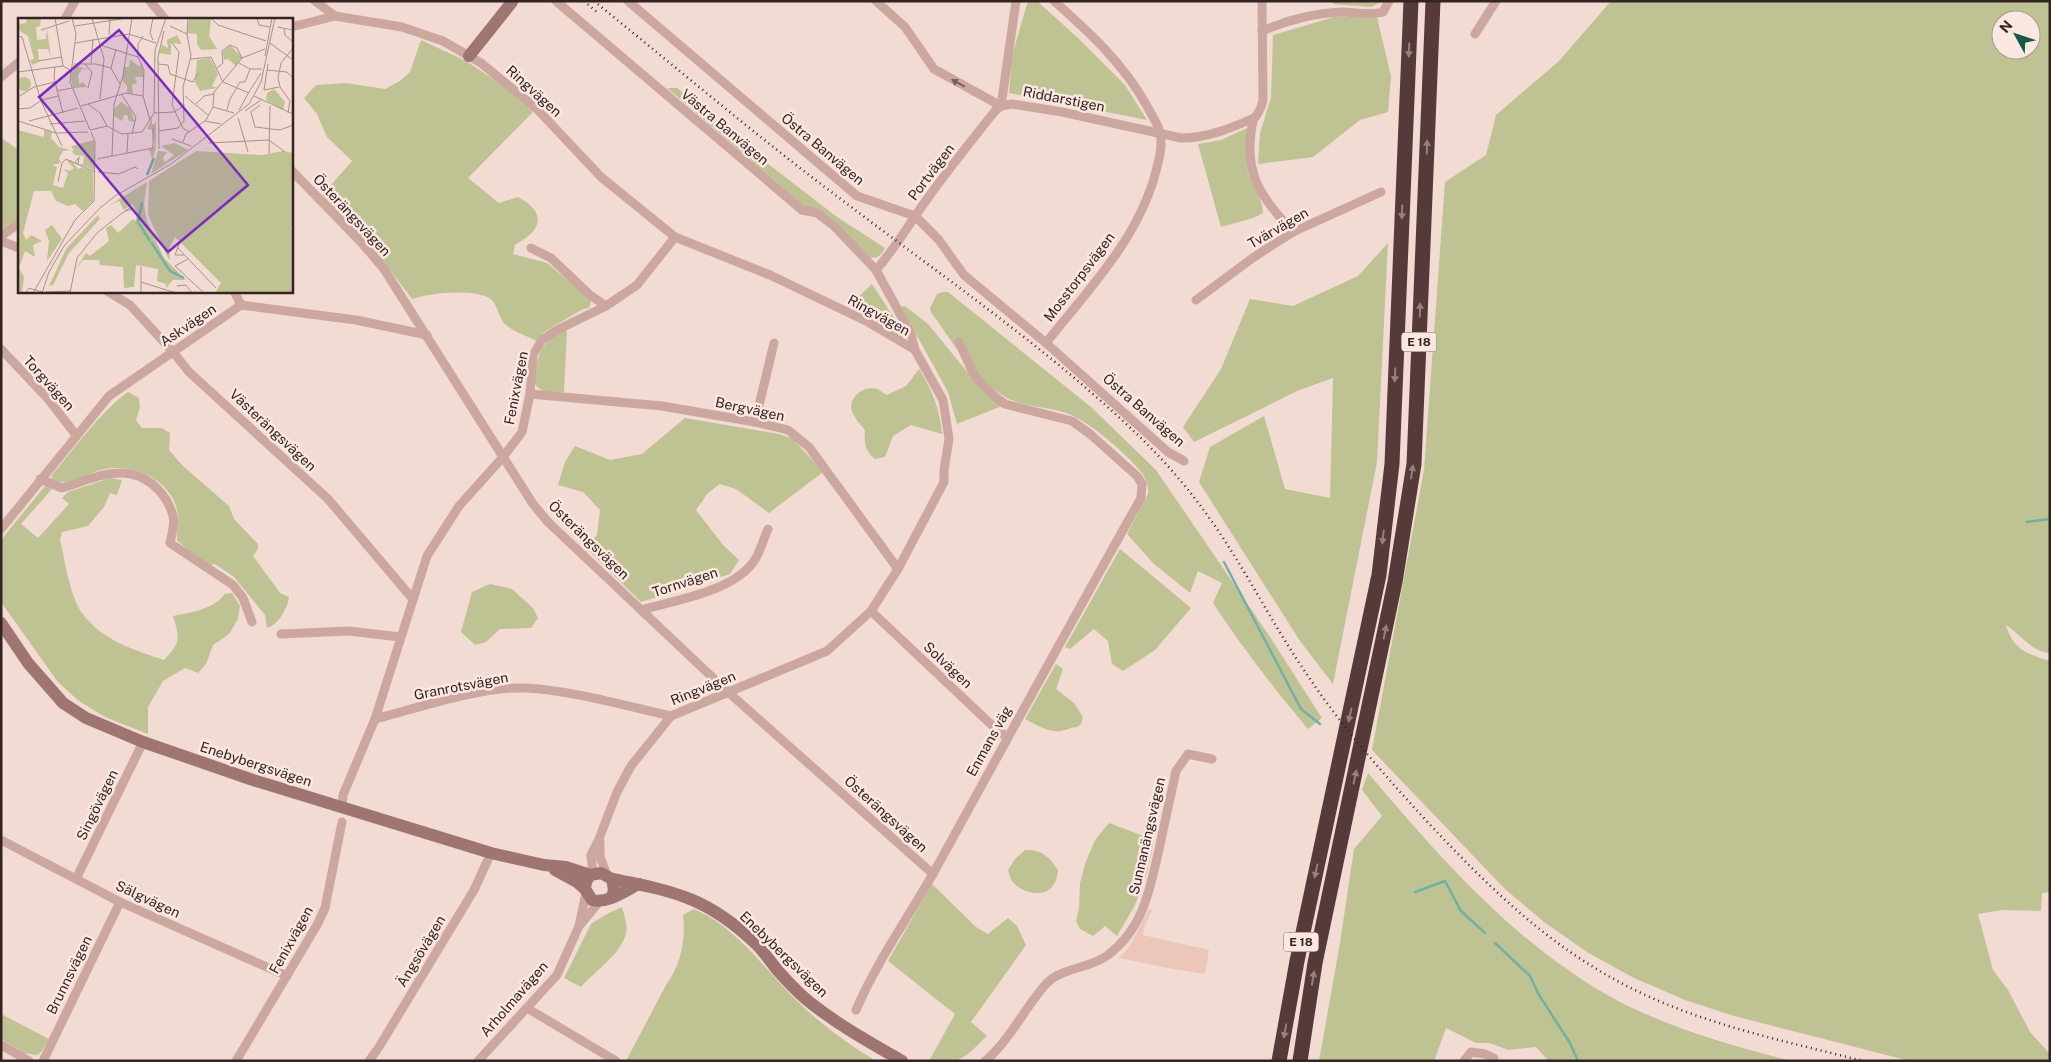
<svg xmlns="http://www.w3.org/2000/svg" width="2051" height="1062" viewBox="0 0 2051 1062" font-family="'Public Sans',sans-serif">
  <rect width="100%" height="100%" fill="#f2dbd3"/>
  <g fill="#bfc293" fill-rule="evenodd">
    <path d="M 1028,1 L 1037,1 L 1078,38 L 1125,85 L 1147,120 L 1009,93 L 1012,56 Z"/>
    <path d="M 1333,1 L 1384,1 L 1371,7 L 1333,4 Z"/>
    <path d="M 1611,1 L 2050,1 L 2050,653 C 2033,653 2019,633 2006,625 C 2013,650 2028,654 2050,661 L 2050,892 L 2042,893 L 2041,911 L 2002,910 L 1978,914 L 1993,970 L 2008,990 L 2030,1032 L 2050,1054 L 2050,1061 L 1910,1061 L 1734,1016 L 1685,1000 L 1634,978 L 1587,952 L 1544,922 L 1504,888 L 1372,750 L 1424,470 L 1445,182 L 1486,155 L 1496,115 L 1559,61 ZM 2001,20 L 2031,20 L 2031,50 L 2001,50 Z"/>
    <path d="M 1334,17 L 1377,17 L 1391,76 L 1388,112 L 1360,120 L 1313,157 L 1258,164 L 1260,133 L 1271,98 L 1273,35 Z"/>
    <path d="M 421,40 L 466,61 L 502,85 L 533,112 L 468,178 L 499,203 L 518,197 C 530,204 545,214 534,230 C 530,236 521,241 515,245 L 513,254 L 547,263 L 586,295 L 591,302 L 589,308 L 583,309 L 544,332 L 537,341 C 527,336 514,332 506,325 C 497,317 499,302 487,297 C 470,289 430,293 412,299 L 384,262 L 322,195 L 352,161 L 327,137 L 317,114 L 304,98 L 316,85 L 346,83 L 385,89 L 400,81 L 410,72 Z"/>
    <path d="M 667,88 L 677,88 L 715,118 L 754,153 L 837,217 L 885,248 C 878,263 867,258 856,251 Z"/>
    <path d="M 1247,128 L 1250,131 C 1249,144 1245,159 1248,172 C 1253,189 1262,195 1263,213 L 1253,218 L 1221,227 L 1198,144 L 1221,140 Z"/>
    <path d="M 1,138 L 19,150 L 19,218 L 1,230 Z"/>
    <path d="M 1388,243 L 1377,462 L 1333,684 L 1300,641 L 1199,482 L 1210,447 L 1264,416 L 1285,489 L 1330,498 L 1333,378 L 1297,391 L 1194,442 L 1183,427 L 1221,369 L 1250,299 L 1293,306 L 1358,276 Z"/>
    <path d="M 872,284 L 902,330 L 903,339 L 849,306 Z"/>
    <path d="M 943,292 L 948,292 L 1091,407 L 1156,470 L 1270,637 L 1322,718 L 1308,729 C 1274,689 1242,647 1213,603 L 1222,583 L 1198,571 L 1190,593 L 1154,564 L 1127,534 L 1148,494 C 1149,487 1146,479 1142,473 C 1128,455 1092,424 1071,415 C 1050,406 1023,409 1002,395 C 974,377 950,339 931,312 L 930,308 L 937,294 Z"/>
    <path d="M 905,306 L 928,324 L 978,385 L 1002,406 L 957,424 L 948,392 L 901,307 Z"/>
    <path d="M 567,330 L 564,392 C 553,392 542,394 535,384 C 536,359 539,340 567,330 Z"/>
    <path d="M 919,369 C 932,390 940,409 942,434 L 911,425 L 893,436 L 885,457 L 875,459 C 865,451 864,443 865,430 C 861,425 856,420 853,414 C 846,399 862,385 877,389 C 880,390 884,394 887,395 L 906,386 Z"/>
    <path d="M 128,392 L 139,398 L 140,407 L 136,420 L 142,428 L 162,428 L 170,433 L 169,450 L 183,466 L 229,506 L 234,519 L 258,544 L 258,549 L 253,556 L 280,593 L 289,597 C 288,608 278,625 267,628 L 265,615 L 252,599 L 234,577 L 215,564 L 210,565 L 189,551 L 177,540 C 177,530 179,518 177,509 C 169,479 133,463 105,469 C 88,472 69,487 53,480 L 51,476 C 73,450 101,411 128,392 Z"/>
    <path d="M 685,418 L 779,434 L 793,439 L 823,472 L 769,513 L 736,489 L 720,484 L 708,493 L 696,510 L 723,545 L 739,560 L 730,574 L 641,602 L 585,547 L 597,535 L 600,510 L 583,492 L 558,485 L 565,462 L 575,446 L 610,460 L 642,454 Z"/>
    <path d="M 110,478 L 122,480 L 117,495 L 110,493 L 104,507 L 88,526 L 62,532 L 60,539 C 65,561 69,594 82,613 C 101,640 134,650 164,660 C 181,642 180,639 173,616 C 192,612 212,610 225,594 L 232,593 L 240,606 L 238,619 L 229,634 L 213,645 L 206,664 L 198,673 L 185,668 L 163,681 L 148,707 L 148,734 L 105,717 L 79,701 L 58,682 L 1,602 L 1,540 L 45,486 L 52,489 L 21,524 L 38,538 L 69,504 L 62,498 L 68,492 Z"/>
    <path d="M 1120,549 L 1191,608 L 1155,650 L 1123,671 L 1112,664 L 1108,641 L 1094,629 L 1070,649 L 1065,647 Z"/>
    <path d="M 490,584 L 512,589 L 533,608 L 538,618 L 531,628 L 500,629 L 486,642 L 475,645 L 461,632 L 472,592 Z"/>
    <path d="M 1056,664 L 1063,669 L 1056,689 L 1074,703 L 1083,717 L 1081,724 L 1077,727 C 1071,727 1067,730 1061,731 C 1048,733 1035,724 1025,719 Z"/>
    <path d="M 1368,773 C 1442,860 1520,950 1624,1004 C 1677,1030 1735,1047 1792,1061 L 1549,1061 L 1536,1047 L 1509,1050 L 1489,1043 L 1476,1043 L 1446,1028 L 1434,1061 L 1319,1061 L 1340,943 L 1354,849 L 1382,816 L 1362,790 Z"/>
    <path d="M 1109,823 L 1154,840 L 1147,873 L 1135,905 L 1117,936 L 1105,926 L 1093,936 L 1080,929 L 1076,921 L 1079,909 L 1080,883 L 1085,864 L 1095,840 Z"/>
    <path d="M 1025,850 C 1042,849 1049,857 1058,870 C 1057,877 1056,883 1051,888 C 1041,898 1020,892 1012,881 C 1010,879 1009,873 1008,870 L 1015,859 Z"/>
    <path d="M 932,884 L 976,927 L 988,934 L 1008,918 L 1017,926 L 1026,945 L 971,1022 L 987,1036 C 978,1044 969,1056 957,1060 C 949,1062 937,1059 929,1061 L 955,1014 L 888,961 Z"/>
    <path d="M 622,907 C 624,914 628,927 626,934 C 620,955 595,971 581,987 L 564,978 L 591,924 L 605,915 Z"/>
    <path d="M 694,909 C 737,928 761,965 794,998 C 818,1022 846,1043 876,1061 L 626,1061 L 666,985 C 681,965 686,938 683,915 Z"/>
    <path d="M 1,1014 L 49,1039 L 41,1052 L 37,1055 L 24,1053 L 1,1039 Z"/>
  </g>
  <path fill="#ecc7b9" d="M 1149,909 L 1152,910 L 1144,927 L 1143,935 L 1209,950 L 1205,974 L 1167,968 L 1119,958 L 1130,946 Z"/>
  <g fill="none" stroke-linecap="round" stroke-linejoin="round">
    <g stroke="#70b2a2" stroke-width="2.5">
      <path d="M 2027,522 L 2050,519"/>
      <path d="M 1224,562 L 1301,709 L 1320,724"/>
      <path d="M 1415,892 L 1445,881 L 1461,911 L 1485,933"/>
      <path d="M 1495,943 L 1530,976 L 1539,995 L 1570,1043 L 1578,1061"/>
    </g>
    <g stroke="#cba79f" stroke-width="9">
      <path d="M 150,1 L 165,19"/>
      <path d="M 315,1 L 335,16"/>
      <path d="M 556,1 L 802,210 L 817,213 L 834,226 L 876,270"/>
      <path d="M 628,1 L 857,196 L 915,216 L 939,240 L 964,275 L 1046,343 L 1168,452 L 1184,461"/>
      <path d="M 876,1 L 905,27 L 934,69 L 1001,106 L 1012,104 L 1062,112 L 1181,138 C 1207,138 1229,129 1254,118"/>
      <path d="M 1262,1 L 1263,100 C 1262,104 1261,108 1259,111 C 1258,115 1254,117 1253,121 C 1242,173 1260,195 1293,232"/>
      <path d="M 65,19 L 75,1"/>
      <path d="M 291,27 L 335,16 L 402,27 L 443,41 L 481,63 L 537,109 L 601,177 L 675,237 L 770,275 L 866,321 L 915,350 L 943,400 L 949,439 L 944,470 L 944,482 L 898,569 L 871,611 L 827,651 L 671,716 L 631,766 L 617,792 L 599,839 L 591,855 L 593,874"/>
      <path d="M 1262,31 C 1288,20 1313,13 1341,12 C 1355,12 1370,16 1383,12 L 1389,1"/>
      <path d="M 1475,34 L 1496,1"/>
      <path d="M 1,77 L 19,62"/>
      <path d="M 291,170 L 361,242 L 384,269 L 533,504 L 548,522 L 729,693 L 933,874"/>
      <path d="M 1,236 L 19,223"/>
      <path d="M 1,241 L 19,248"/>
      <path d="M 531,248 L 551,258 L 590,295 L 606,306"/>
      <path d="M 107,291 L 130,305 L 173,352 L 189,372 L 328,499 L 412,598"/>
      <path d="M 234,291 L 241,305"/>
      <path d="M 1196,300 L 1254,257 L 1293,232 L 1381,192"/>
      <path d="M 1046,343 C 1088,290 1139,238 1156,171 C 1159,159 1163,146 1160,133 C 1158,124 1151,114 1147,106 C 1123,63 1090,33 1054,1"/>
      <path d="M 1,349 L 48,399 L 76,435"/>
      <path d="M 915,350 L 911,334 L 876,270 C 894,250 909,224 925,202 C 947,171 971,141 995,111 L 1001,106 L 1016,1"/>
      <path d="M 530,394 L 662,406 L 755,422 L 788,430 L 809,447 L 898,569"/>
      <path d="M 755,422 L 774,343"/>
      <path d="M 40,479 L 62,488 C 83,482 109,469 131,474 C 151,478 168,496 173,516 C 175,524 172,534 170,543 L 233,585 L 243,598 L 252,622"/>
      <path d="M 1,529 L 109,396 L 241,305 L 356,320 L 427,335"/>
      <path d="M 641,610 C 676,600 737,591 756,558 C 761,549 764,538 768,529"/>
      <path d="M 871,611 L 997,730 L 1007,737"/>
      <path d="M 281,634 L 349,631 L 400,637"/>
      <path d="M 375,719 C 418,708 481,686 525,688 C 570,690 626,706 671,716"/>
      <path d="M 342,806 L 343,795 L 375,719 L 427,556 L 459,506 L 503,457 L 522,432 L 530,394 L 533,355 L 542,340 L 557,330 L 606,306 L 637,285 L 675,237"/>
      <path d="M 1,840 L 120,902 L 287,976"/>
      <path d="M 600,842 L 600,857 L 607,875"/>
      <path d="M 76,879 L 143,742"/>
      <path d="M 581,924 L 599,902"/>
      <path d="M 527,1008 L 616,1061"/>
      <path d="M 856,1010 C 877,961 908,918 934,872 C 1003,747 1071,622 1141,498 L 1142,484 L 1137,476 L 1090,434 L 1072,421 L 1005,404 L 994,396 L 980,382 L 972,371 L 959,342"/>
      <path d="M 1,1045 L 29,1061"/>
      <path d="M 43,1061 L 120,902"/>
      <path d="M 236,1061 L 317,925 L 325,908 L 342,822"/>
      <path d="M 369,1061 L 379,1047 L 474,890 L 491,853"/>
      <path d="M 478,1061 L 557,975 L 579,926 L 586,893"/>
      <path d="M 985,1061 C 1008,1043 1026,1006 1046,984 C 1062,967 1090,969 1108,955 C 1145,927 1150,887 1160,845 C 1165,820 1171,795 1176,771 L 1188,754 L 1212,759"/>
      <path d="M 1464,1061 L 1471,1052 L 1485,1054 L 1494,1058 L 1494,1061"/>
    </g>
    <g stroke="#9e7570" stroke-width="12">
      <path d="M 469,56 L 512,2"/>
      <path d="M 1,623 L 28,663 L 63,703 L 86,718 L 143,742 L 253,780 L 491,853 L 544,865 L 566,867 L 590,875"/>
      <path d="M 555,870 L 577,882 L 585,889"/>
      <path d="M 612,879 C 674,891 708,898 755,943 C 764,951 771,963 779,972 C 789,983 800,995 812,1004 C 840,1026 871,1043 902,1061"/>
      <path d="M 612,897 L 614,890 L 612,879 L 601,873 L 590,875 L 586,882 L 585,889 L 592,900 C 607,904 625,891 639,884"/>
    </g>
    <g stroke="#553a39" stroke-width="15">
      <path d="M 1279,1061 L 1297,961 L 1379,575 L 1392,464 L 1411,1"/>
      <path d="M 1300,1061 L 1315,963 L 1395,582 L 1414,464 L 1433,1"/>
    </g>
    <g stroke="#332423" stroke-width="2.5" stroke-dasharray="1 4" stroke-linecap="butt">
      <path d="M 584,1 L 598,13"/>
      <path d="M 594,1 C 678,69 760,139 846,203 C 947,280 1053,352 1144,441 C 1166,463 1187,487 1205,512 C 1242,562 1269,619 1304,670 C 1338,722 1379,769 1421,815 C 1491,890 1557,956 1652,998 C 1719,1028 1793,1043 1863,1061"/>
    </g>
  </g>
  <defs><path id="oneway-solid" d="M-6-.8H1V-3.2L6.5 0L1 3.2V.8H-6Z" transform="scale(1.25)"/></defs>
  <g fill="#977f7c">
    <use href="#oneway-solid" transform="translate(1409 50) rotate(92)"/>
    <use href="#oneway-solid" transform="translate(1427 147) rotate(-88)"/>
    <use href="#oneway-solid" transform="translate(1402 212) rotate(92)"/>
    <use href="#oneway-solid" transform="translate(1420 310) rotate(-88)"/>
    <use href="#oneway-solid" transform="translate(1395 375) rotate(92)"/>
    <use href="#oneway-solid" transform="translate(1412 472) rotate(-81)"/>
    <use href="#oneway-solid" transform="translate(1383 537) rotate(96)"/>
    <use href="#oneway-solid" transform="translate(1385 632) rotate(-79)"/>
    <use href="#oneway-solid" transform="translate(1350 715) rotate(102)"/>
    <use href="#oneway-solid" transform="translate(1355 777) rotate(-78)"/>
    <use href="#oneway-solid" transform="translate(1316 871) rotate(102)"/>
    <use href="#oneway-solid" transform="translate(1313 978) rotate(-81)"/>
    <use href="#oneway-solid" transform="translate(1285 1031) rotate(100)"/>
  </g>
  <use fill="#775f5b" href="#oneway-solid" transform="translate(958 83) rotate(-151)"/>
  <g text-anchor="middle" stroke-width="5" stroke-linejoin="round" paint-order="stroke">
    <g fill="#fae7e0" stroke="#6f5e5c" stroke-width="1">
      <rect x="1401.5" y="332.5" width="35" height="19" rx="4"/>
      <rect x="1283.5" y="932.5" width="35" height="19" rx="4"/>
    </g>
    <g font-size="12" font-weight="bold" fill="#332423">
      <text x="1419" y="346">E 18</text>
      <text x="1301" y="946">E 18</text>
    </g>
    <g font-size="14" fill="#332423" stroke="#fae7e0">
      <text transform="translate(534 91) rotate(42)" y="5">Ringvägen</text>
      <text transform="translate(1064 99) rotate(11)" y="5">Riddarstigen</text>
      <text transform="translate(725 127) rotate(40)" y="5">Västra Banvägen</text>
      <text transform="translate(823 149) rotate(40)" y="5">Östra Banvägen</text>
      <text transform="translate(931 172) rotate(-53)" y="5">Portvägen</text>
      <text transform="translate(352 215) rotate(47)" y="5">Österängsvägen</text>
      <text transform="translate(1278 228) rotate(-30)" y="5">Tvärvägen</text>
      <text transform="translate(1079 277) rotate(-53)" y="5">Mosstorpsvägen</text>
      <text transform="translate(879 315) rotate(29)" y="5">Ringvägen</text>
      <text transform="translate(188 325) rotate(-34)" y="5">Askvägen</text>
      <text transform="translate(49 383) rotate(48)" y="5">Torgvägen</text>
      <text transform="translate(516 388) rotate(-79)" y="5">Fenixvägen</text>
      <text transform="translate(750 409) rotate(12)" y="5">Bergvägen</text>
      <text transform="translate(1144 410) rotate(41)" y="5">Östra Banvägen</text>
      <text transform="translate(273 430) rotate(43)" y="5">Västerängsvägen</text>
      <text transform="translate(589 540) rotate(44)" y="5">Österängsvägen</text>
      <text transform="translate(685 582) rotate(-18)" y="5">Tornvägen</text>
      <text transform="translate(948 665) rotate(43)" y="5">Solvägen</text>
      <text transform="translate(461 686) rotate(-11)" y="5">Granrotsvägen</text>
      <text transform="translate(703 688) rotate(-22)" y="5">Ringvägen</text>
      <text transform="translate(989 741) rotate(-61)" y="5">Enmans väg</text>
      <text transform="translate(256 764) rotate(18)" y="5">Enebybergsvägen</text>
      <text transform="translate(97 805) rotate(-64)" y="5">Singövägen</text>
      <text transform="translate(886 814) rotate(42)" y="5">Österängsvägen</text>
      <text transform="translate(1147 836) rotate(-77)" y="5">Sunnanängsvägen</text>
      <text transform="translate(148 899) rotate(25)" y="5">Sälgvägen</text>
      <text transform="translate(291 940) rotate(-61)" y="5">Fenixvägen</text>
      <text transform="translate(421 951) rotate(-59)" y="5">Ängsövägen</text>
      <text transform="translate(784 954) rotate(44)" y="5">Enebybergsvägen</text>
      <text transform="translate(69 975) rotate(-64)" y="5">Brunnsvägen</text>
      <text transform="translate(514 999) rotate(-49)" y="5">Arholmavägen</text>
    </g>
  </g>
  <g transform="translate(18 18)">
    <rect width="275" height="275" fill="#f2dbd3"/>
    <path d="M 23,0 L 22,8 L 18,9 L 19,22 L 28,21 L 29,11 L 33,40 L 30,31 L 20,31 L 21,44 L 14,47 L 12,42 L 16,41 L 10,18 L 0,12 L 0,6 L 8,5 L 9,0 ZM 171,1 L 193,1 L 191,18 L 199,31 L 183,32 L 179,26 L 179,16 L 169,15 ZM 159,17 L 164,26 L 153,25 L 153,37 L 141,35 L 144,27 L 150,30 L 149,22 ZM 212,27 L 224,39 L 218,48 L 210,41 L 206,42 L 205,34 ZM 192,40 L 200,56 L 194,68 L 199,70 L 182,73 L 177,64 L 179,42 ZM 112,41 L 120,48 L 124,47 L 126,59 L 117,59 L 119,65 L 114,67 L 115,76 L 109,74 L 109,68 L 104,62 L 106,49 L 111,49 ZM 56,47 L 72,52 L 64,51 L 60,57 L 61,66 L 65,64 L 69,69 L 55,70 L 53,60 ZM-1 66a7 7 0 1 1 14 0a7 7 0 1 1-14 0ZM 256,71 L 267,84 L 265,92 L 248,82 L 249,75 ZM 103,84 L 112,90 L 117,104 L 111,103 L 109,97 L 106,97 L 104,103 L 96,98 L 96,91 ZM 134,99 L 134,111 L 138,102 L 138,129 L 130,157 L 134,141 L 131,131 L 137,128 L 134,112 L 129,111 ZM 0,112 L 26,119 L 26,112 L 34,114 L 33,120 L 41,129 L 56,133 L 53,128 L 76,122 L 76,152 L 61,146 L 65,146 L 66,138 L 57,137 L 53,132 L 45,133 L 41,140 L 43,145 L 34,147 L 39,149 L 35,167 L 45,170 L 50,155 L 45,151 L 52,153 L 56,150 L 48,142 L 53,142 L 60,151 L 64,149 L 75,154 L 75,183 L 65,193 L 57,186 L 50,188 L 38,183 L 33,173 L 16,173 L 5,215 L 8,222 L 13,217 L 24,223 L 15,227 L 17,239 L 7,233 L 1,250 L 6,259 L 4,275 L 0,275 ZM 157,125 L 170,132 L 133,156 L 140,133 L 149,134 L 145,140 L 147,144 L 156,137 L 143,128 ZM 178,133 L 244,137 L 265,133 L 275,135 L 275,207 L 271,214 L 275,209 L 275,275 L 197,275 L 203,265 L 157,219 L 151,230 L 152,242 L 149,238 L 130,197 L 131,163 ZM 129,164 L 126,187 L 129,203 L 146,240 L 168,262 L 155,262 L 148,270 L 148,266 L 139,263 L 140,251 L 118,247 L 116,269 L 106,270 L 105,249 L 82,247 L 81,242 L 65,242 L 57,252 L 68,235 L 72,238 L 91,223 L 88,210 L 93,207 L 100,215 L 115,201 L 118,203 L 119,194 L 114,186 L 106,192 L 101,183 L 90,188 ZM 80,197 L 82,201 L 51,235 L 35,267 L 31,268 L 48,231 ZM 34,207 L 44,221 L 29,243 L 31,223 L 27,212 Z" fill="#bfc293"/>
    <path fill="none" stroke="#70b2a2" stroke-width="2.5" d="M 129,157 L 136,140M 124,184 L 120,204 L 132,223M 133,224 L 152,253 L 166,260"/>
    <path fill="none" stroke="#a6928d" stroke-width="1" d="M 37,0 L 45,48M 54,0 L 58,16 L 52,64 L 72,112M 74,0 L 86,41 L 82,81M 193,0 L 200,7 L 248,23M 239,0 L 241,7 L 252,9M 57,8 L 109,0M 152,8 L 169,16M 260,9 L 275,12M 266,11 L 267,17 L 275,24M 23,12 L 51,3M 91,17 L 92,1M 0,18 L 4,19 L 23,83 L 44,128M 135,22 L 132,15 L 135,0M 57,25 L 111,16 L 138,25M 154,25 L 161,34 L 154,87 L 165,110 L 171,114M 252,25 L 275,42M 82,27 L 120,39 L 126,52 L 125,78 L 132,102M 247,38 L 254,0M 120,39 L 120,26 L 125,18M 173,41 L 193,39 L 205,64 L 231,75M 20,43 L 44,39M 73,45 L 75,21M 221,45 L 232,51 L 244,51M 56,46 L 78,46 L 93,50 L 102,66M 67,46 L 74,54 L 70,70M 140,46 L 150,47 L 152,56 L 175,64 L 180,55M 250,46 L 246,72 L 261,69M 37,49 L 36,60 L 45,95M 93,50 L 98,31M 199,50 L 205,45 L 204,33 L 212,27 L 219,30 L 224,40M 249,52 L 269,54 L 275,60M 0,54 L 45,48 L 52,52M 39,73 L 54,70M 231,74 L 243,55M 104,77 L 118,99 L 114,116M 167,78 L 190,97M 236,78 L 275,96M 0,79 L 16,69 L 37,64M 70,86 L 82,95 L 89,108M 178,86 L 186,78 L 196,76M 242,87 L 233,94 L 237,109 L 262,112 L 275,107M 63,88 L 108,75 L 125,78M 195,89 L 216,95M 0,91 L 12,90 L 24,82 L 40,78M 209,92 L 212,81 L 222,64 L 227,64 L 232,51M 221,92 L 231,74M 227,93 L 243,82M 136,95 L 137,32 L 148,0M 270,95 L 272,83 L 262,69 L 260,60 L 263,45 L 275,30M 220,100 L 230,134M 0,103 L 38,115 L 70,114M 11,103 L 60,90M 187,103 L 203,106M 32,106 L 67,103M 72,112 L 89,108 L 104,116 L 124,114 L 136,95 L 156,94 L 167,87M 141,113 L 160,110 L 166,103 L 165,69 L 173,38 L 169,16 L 170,0M 154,121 L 173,128M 165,124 L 168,116 L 188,102 L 195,89 L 196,74 L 224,40 L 247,31M 191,125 L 251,122 L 267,134M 141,131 L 140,39 L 146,13M 109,135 L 110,116M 251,135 L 252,88M 94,138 L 96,86 L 105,58 L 114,0M 79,141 L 135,130 L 135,106M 57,145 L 61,139 L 60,147M 80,154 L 101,156 L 117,149 L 120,151M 40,164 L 44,145 L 48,141 L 77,154M 162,224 L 157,237 L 166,237M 159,229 L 198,270M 170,241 L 157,248 L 186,275M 123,249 L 123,275M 123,264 L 158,275M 159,268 L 168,267 L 174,275M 28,274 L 53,273M 7,275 L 11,270 L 24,274M 15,275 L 57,202 L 76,183 L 77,124 L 73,114M 24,275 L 31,254 L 46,228 L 82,190 L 97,178 L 153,146 L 231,86 L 243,64 L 257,0M 52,275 L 59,240 L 79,215 L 103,196 L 113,189 L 115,191 L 107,193"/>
    <path fill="#7b2cbf" fill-opacity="0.15" stroke="#7b2cbf" stroke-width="2.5" d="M 101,12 L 230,167 L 150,234 L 21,79 Z"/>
    <rect width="275" height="275" fill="none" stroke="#332423" stroke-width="2.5"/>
  </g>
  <rect width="2051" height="1062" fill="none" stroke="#332423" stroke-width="5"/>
  <g transform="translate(2016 35) rotate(310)"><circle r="24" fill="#fae7e0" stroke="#aa9994"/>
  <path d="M0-4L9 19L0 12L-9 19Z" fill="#16584a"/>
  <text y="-8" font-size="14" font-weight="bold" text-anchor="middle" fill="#332423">N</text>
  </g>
</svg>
